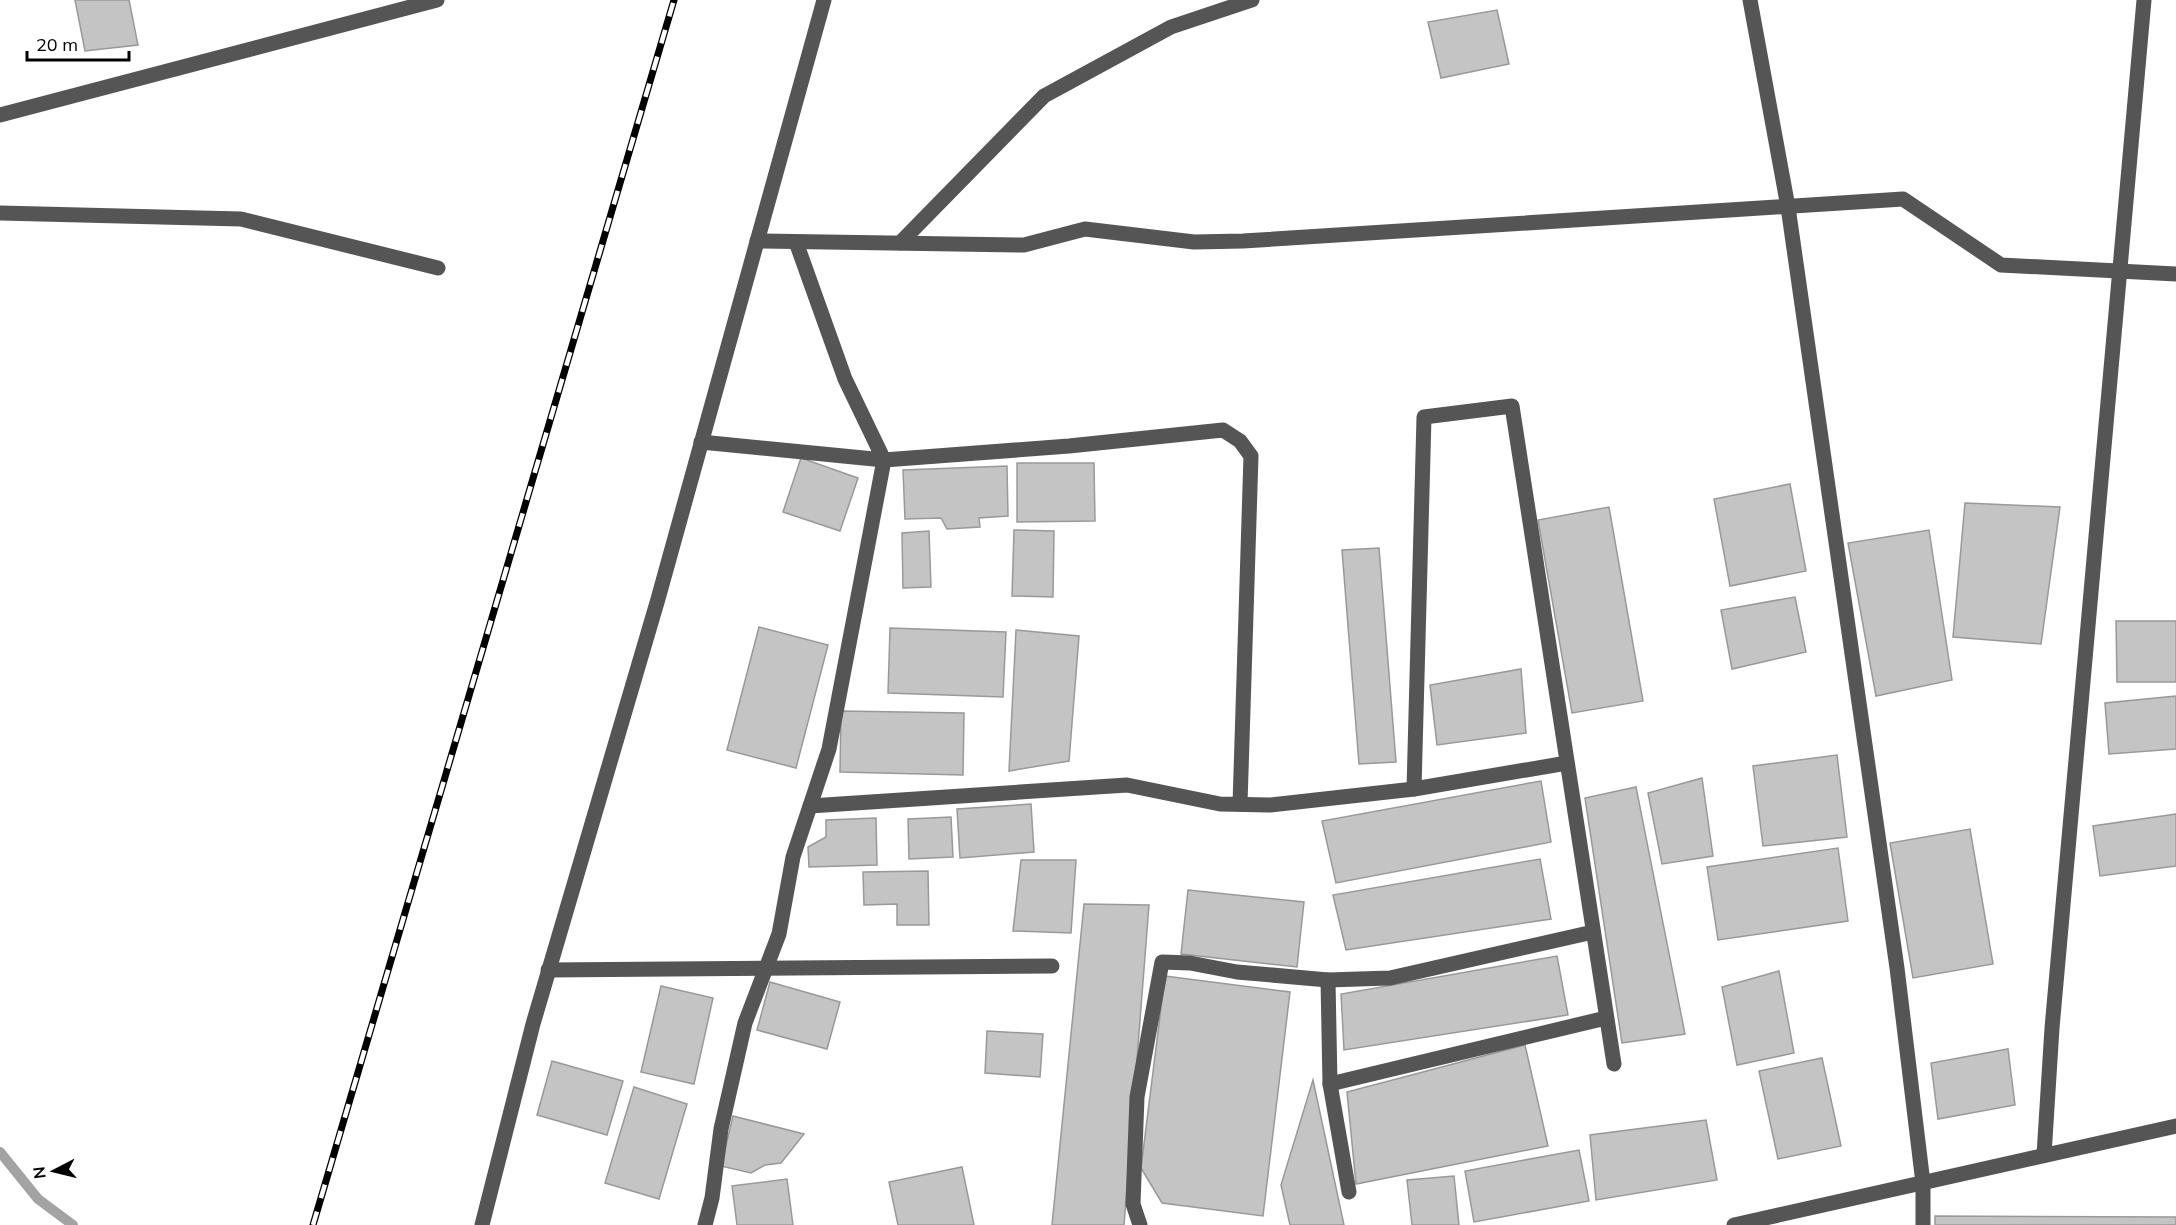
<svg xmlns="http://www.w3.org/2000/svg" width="2176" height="1225" viewBox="0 0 2176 1225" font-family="Mulish,sans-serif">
  <rect width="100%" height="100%" fill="#fff"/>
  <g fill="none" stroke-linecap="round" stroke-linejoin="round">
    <path stroke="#a3a3a3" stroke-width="10" d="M 0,1152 L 38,1199 L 73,1225"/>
  </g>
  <g fill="#c4c4c4" stroke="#999" stroke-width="1.5">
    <path d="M 75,0 L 129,0 L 138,45 L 85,51 Z"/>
    <path d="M 1497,10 L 1509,64 L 1441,78 L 1428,22 Z"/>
    <path d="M 801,458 L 858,478 L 840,531 L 783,512 Z"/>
    <path d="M 1017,463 L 1094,463 L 1095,521 L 1017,522 Z"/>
    <path d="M 1007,466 L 1008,516 L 979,518 L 980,527 L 947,529 L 941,518 L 905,519 L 903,470 Z"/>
    <path d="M 1790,484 L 1806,571 L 1730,586 L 1714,499 Z"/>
    <path d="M 1965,503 L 2060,507 L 2041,644 L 1953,637 Z"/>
    <path d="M 1609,507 L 1643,701 L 1572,713 L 1538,520 Z"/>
    <path d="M 1014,530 L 1054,531 L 1053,597 L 1012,596 Z"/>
    <path d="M 1929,530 L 1952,680 L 1876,696 L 1848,543 Z"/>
    <path d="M 929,531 L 931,587 L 903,588 L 902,533 Z"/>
    <path d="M 1379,548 L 1396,762 L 1359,764 L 1342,550 Z"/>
    <path d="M 1795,597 L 1806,652 L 1732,669 L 1721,610 Z"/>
    <path d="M 2116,621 L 2176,621 L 2176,682 L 2117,682 Z"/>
    <path d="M 759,627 L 828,645 L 796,768 L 727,750 Z"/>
    <path d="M 890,628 L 1006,632 L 1003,697 L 888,693 Z"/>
    <path d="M 1016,630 L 1079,636 L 1069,761 L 1009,771 Z"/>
    <path d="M 1521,669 L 1526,733 L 1437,745 L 1430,685 Z"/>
    <path d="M 2176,696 L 2176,749 L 2109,754 L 2105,703 Z"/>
    <path d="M 841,711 L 964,713 L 963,775 L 840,772 Z"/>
    <path d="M 1837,755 L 1847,837 L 1763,846 L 1753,766 Z"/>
    <path d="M 1702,778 L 1713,856 L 1662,864 L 1648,793 Z"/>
    <path d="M 1541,781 L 1551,842 L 1336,883 L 1322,821 Z"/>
    <path d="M 1636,787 L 1685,1034 L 1622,1043 L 1585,798 Z"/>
    <path d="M 1031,804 L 1034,852 L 960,858 L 957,809 Z"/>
    <path d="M 2176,814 L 2176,866 L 2100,876 L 2093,826 Z"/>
    <path d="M 951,817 L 953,857 L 909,859 L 908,819 Z"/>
    <path d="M 876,818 L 877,865 L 809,867 L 808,847 L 826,837 L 826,820 Z"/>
    <path d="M 1970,829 L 1993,964 L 1913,978 L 1890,843 Z"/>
    <path d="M 1838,848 L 1848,921 L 1718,940 L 1707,867 Z"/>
    <path d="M 1540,859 L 1551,919 L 1346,950 L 1333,895 Z"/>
    <path d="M 1021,860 L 1076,860 L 1071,933 L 1013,931 Z"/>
    <path d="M 928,871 L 929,925 L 897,925 L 897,904 L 864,905 L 863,872 Z"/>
    <path d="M 1188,890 L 1304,902 L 1297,967 L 1181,954 Z"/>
    <path d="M 1084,904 L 1149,905 L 1124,1225 L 1052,1225 Z"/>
    <path d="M 1557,956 L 1568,1015 L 1344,1050 L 1341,994 Z"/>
    <path d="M 1779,971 L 1794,1053 L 1737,1065 L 1722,987 Z"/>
    <path d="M 1165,976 L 1290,992 L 1263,1216 L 1162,1203 L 1141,1168 Z"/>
    <path d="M 770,982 L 840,1002 L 827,1049 L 757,1030 Z"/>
    <path d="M 661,986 L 713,998 L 694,1084 L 641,1072 Z"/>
    <path d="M 987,1031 L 1043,1034 L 1040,1077 L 985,1073 Z"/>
    <path d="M 1525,1045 L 1548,1146 L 1356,1184 L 1347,1092 Z"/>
    <path d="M 2008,1049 L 2015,1105 L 1938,1119 L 1931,1063 Z"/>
    <path d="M 1822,1058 L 1841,1146 L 1778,1159 L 1759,1071 Z"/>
    <path d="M 552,1061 L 623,1081 L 607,1135 L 537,1115 Z"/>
    <path d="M 1313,1080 L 1344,1225 L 1290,1225 L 1281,1185 Z"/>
    <path d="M 634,1087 L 687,1104 L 659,1199 L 605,1183 Z"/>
    <path d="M 733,1116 L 804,1134 L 781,1163 L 765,1165 L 751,1173 L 721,1166 Z"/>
    <path d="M 1706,1120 L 1717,1180 L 1596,1200 L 1590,1135 Z"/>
    <path d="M 1579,1150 L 1589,1201 L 1474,1222 L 1465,1171 Z"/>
    <path d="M 962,1167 L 974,1225 L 898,1225 L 889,1182 Z"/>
    <path d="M 1454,1176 L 1459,1225 L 1412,1225 L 1407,1180 Z"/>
    <path d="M 787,1179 L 793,1225 L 737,1225 L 732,1186 Z"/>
    <path d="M 1935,1216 L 2176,1217 L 2176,1225 L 1935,1225 Z"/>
  </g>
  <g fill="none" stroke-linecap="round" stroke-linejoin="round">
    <g stroke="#555" stroke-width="15">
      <path d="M 1750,0 L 1788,207 L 1897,968 L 1923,1183 L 1923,1225"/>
      <path d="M 0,115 L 437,0"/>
      <path d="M 0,213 L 241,219 L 438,268"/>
      <path d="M 757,241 L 1024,245 L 1085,229 L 1194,242 L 1243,241 L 1903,199 L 2001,265 L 2176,274"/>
      <path d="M 900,243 L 1044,96 L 1171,27 L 1252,0"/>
      <path d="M 701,442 L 884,460 L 1069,446 L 1223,430 L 1240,441 L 1251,456 L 1240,804"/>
      <path d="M 1414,789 L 1424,417 L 1512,406 L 1614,1064"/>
      <path d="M 810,806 L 1127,785 L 1220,804 L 1270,805 L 1414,789 L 1567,763"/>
      <path d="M 548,970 L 1052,966"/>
      <path d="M 1328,980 L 1330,1084 L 1349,1192"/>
      <path d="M 1330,1084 L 1606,1018"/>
      <path d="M 2044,1155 L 2052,1028 L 2144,0"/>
      <path d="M 482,1225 L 533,1024 L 658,599 L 824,0"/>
      <path d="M 705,1225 L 712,1198 L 721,1129 L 745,1023 L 779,934 L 793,857 L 829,749 L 884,460 L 845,379 L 796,242"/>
      <path d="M 1140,1225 L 1133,1204 L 1137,1097 L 1162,962 L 1190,963 L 1237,972 L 1328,980 L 1390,978 L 1593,932"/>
      <path d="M 1734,1225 L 2176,1126"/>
    </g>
    <defs>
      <path id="rail" d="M 313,1225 L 674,0"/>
    </defs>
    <use href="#rail" stroke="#000" stroke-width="7"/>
    <use href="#rail" stroke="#fff" stroke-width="4.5" stroke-dasharray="14" stroke-linecap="butt"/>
  </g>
  <g transform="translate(54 1171) rotate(263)" stroke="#ffffff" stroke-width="4.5" paint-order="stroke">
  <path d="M0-4.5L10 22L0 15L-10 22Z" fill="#000000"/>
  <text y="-9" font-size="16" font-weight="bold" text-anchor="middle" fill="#000000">N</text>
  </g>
  <path d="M27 51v9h102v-9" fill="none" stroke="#000000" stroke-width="3"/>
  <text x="36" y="51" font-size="18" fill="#000000" stroke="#ffffff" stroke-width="4.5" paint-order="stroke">20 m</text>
</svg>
